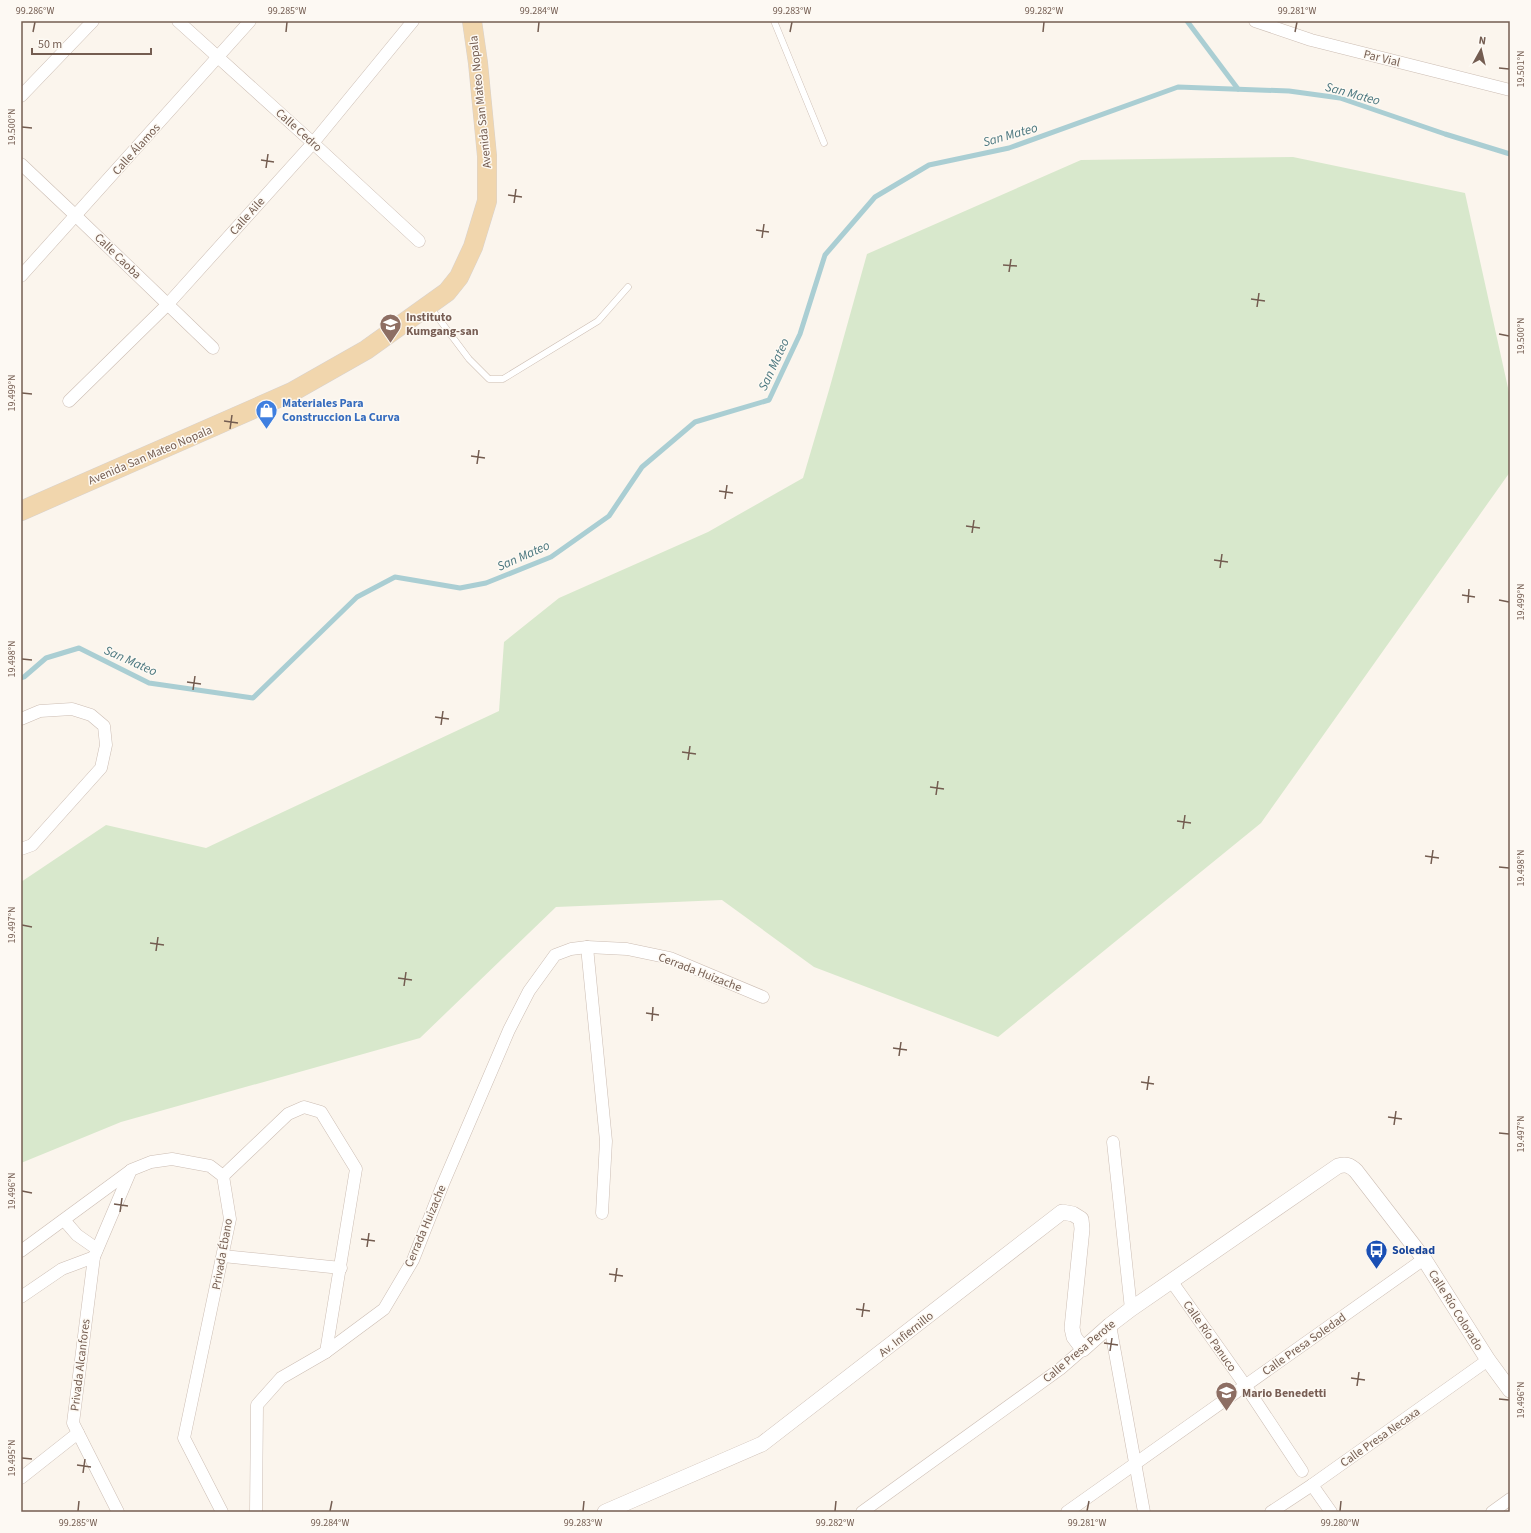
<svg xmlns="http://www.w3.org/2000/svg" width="1531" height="1533" viewBox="0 0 1531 1533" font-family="'Source Sans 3',sans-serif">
  <rect width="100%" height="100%" fill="#fbf5ed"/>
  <path fill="#d8e8cc" d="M 1293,157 L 1465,193 L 1510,397 L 1510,472 L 1261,823 L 998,1037 L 814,967 L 722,900 L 556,907 L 420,1038 L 121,1122 L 21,1163 L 21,882 L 106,825 L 206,848 L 499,711 L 504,642 L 559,598 L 708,532 L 803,478 L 829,390 L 867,254 L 1081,160 Z"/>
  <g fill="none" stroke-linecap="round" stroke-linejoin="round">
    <g stroke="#aaced3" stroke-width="5">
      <path d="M 1187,21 L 1238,89"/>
      <path d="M 21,678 L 24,677 L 46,658 L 79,648 L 149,683 L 253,698 L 357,597 L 395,577 L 460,588 L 486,583 L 551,557 L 609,516 L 642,467 L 695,422 L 769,400 L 800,334 L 825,255 L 875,197 L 929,165 L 1009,148 L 1178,87 L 1289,91 L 1340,98 L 1445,134 L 1510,154"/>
    </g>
    <defs>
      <g id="service">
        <path d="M 774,21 L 824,143"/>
        <path d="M 430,307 L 469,359 L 489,379 L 503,379 L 598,321 L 628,287"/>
      </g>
      <g id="minor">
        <path d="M 178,21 L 313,143 L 419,241"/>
        <path d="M 1255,21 L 1311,40 L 1510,90"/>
        <path d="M 21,96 L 93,21"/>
        <path d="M 21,164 L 76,216 L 213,348"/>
        <path d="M 21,276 L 250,21"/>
        <path d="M 69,401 L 168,304 L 313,143 L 413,21"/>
        <path d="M 21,719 L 40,711 L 72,709 L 91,715 L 104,726 L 106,745 L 101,768 L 32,845 L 21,849"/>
        <path d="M 587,947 L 606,1141 L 602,1213"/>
        <path d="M 1113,1142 L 1131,1309"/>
        <path d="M 223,1176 L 288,1114 L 304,1107 L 321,1112 L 356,1169 L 326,1352"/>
        <path d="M 64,1220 L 77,1235 L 97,1249"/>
        <path d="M 21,1251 L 130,1171"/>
        <path d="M 223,1256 L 341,1268"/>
        <path d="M 1172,1282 L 1245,1385 L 1302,1471"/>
        <path d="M 21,1297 L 62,1269 L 94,1257"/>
        <path d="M 1110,1325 L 1144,1512"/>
        <path d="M 21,1478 L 78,1433"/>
        <path d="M 1312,1485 L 1331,1512"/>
        <path d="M 118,1512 L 73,1423 L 94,1257 L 131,1170 L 151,1162 L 172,1159 L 210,1166 L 223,1176 L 230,1219 L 184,1438 L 222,1512"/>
        <path d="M 256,1512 L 257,1405 L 281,1378 L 326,1352 L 384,1309 L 413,1260 L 443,1184 L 509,1030 L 529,991 L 555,955 L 571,949 L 587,947 L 627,949 L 670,958 L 763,997"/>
        <path d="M 862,1512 L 1060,1369 L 1083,1349"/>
        <path d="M 1067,1512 L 1424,1259"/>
        <path d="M 1271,1512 L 1312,1485 L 1488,1360"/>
        <path d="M 1492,1512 L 1510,1499"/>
      </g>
      <path id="tertiary" d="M 605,1512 L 762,1444 L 1062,1212 L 1073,1214 L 1081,1219 L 1082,1229 L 1072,1328 L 1074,1337 L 1083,1349 L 1110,1325 L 1131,1309 L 1338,1166 C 1346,1164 1350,1165 1356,1171 L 1424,1259 L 1488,1360 L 1510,1390"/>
      <path id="primary" d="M 21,511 L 292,392 L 366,350 L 447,292 L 459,277 L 473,247 L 487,201 L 487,156 L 478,63 L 472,21"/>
    </defs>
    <use href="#service" stroke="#ccbdb3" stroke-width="7"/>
    <use href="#minor" stroke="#ccbdb3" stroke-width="13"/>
    <use href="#tertiary" stroke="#ccbdb3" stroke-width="16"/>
    <use href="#primary" stroke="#d8d2ce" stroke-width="20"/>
    <use href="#service" stroke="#fff" stroke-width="6"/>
    <use href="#minor" stroke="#fff" stroke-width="12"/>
    <use href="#tertiary" stroke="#fff" stroke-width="15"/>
    <use href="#primary" stroke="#f1d6ad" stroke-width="19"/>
  </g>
  <path fill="none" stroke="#745d51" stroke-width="1.5" d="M 33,32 L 35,22M 286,32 L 287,22M 538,32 L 539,22M 790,32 L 792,22M 1043,32 L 1044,22M 1295,32 L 1297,22M 1499,68 L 1509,69M 22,127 L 32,128M 261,160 L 274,162M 266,168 L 268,154M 508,195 L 522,197M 514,203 L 516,189M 756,230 L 769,232M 762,238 L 764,224M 1003,265 L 1017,266M 1009,272 L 1011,259M 1251,299 L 1265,301M 1257,307 L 1259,293M 1499,334 L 1509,336M 22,393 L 32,394M 224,421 L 238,423M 230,429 L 232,415M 471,456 L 485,458M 477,464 L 479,450M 719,491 L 733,493M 725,499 L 727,485M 966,526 L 980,528M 972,533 L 974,520M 1214,560 L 1228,562M 1220,568 L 1222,554M 1462,595 L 1475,597M 1499,600 L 1509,602M 1468,603 L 1469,589M 22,659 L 32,660M 187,682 L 201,684M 193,690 L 195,676M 435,717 L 449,719M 441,725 L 443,711M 682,752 L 696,754M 688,760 L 690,746M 930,787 L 944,789M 936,795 L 938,781M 1177,821 L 1191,823M 1183,829 L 1185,815M 1425,856 L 1439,858M 1431,864 L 1433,850M 1499,867 L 1509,868M 22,925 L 32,927M 150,943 L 164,945M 156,951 L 158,937M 398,978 L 412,980M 404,986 L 406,972M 646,1013 L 659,1015M 652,1021 L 653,1007M 893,1048 L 907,1050M 899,1056 L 901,1042M 1141,1082 L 1154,1084M 1147,1090 L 1149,1076M 1388,1117 L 1402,1119M 1394,1125 L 1396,1111M 1499,1133 L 1509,1134M 22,1191 L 32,1193M 114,1204 L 128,1206M 120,1212 L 122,1198M 361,1239 L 375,1241M 367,1247 L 369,1233M 609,1274 L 623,1276M 615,1282 L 617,1268M 856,1309 L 870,1311M 862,1317 L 864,1303M 1104,1343 L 1118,1345M 1110,1351 L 1112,1338M 1351,1378 L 1365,1380M 1357,1386 L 1359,1372M 1499,1399 L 1509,1400M 22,1458 L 32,1459M 77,1465 L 91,1467M 83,1473 L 85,1459M 78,1511 L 79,1501M 330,1511 L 332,1501M 583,1511 L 584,1501M 835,1511 L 836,1501M 1087,1511 L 1089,1501M 1340,1511 L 1341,1501"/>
  <defs>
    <symbol id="school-pin" viewBox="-11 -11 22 30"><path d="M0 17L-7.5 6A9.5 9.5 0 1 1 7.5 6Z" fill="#8d6e63" stroke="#fdf9f3"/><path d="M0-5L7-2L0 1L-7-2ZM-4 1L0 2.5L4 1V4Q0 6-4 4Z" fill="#fff"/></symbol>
    <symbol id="shop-pin" viewBox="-11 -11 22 30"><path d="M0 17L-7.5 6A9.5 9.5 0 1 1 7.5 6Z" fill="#3f7fe0" stroke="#fdf9f3"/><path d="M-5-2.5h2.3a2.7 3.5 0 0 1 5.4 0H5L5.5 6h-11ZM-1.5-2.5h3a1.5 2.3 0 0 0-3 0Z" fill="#fff"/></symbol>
    <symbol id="bus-pin" viewBox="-11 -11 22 30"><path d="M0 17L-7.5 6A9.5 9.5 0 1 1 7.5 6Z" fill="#1a4fb4" stroke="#fdf9f3"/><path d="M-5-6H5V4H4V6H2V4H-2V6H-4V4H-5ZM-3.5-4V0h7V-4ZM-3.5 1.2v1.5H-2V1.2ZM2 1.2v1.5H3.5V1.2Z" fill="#fff"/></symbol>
  </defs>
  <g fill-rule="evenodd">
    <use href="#school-pin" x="378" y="312" width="25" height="34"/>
    <use href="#shop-pin" x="254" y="398" width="25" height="34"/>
    <use href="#bus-pin" x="1364" y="1238" width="25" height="34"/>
    <use href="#school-pin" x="1214" y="1380" width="25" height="34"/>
  </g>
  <g text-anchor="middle" stroke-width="3" stroke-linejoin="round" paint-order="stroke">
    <g font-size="12" fill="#745d51" stroke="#fdf9f3">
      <text transform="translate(1382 58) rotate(14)" y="4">Par Vial</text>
      <text transform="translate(480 102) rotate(-96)" y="4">Avenida San Mateo Nopala</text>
      <text transform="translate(299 130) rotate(42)" y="4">Calle Cedro</text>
      <text transform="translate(136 149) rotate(-48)" y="4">Calle Álamos</text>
      <text transform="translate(247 216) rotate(-48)" y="4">Calle Aile</text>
      <text transform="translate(118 256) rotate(44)" y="4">Calle Caoba</text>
      <text transform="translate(150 455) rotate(-23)" y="4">Avenida San Mateo Nopala</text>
      <text transform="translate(700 972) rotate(21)" y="4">Cerrada Huizache</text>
      <text transform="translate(425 1226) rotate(-67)" y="4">Cerrada Huizache</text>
      <text transform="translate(222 1254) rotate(-80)" y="4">Privada Ébano</text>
      <text transform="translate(1456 1310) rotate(58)" y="4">Calle Río Colorado</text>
      <text transform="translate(906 1334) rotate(-38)" y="4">Av. Infiernillo</text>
      <text transform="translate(1210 1336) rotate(55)" y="4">Calle Río Panuco</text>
      <text transform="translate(1304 1344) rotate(-35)" y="4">Calle Presa Soledad</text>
      <text transform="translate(1079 1351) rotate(-40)" y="4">Calle Presa Perote</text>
      <text transform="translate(80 1365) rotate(-83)" y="4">Privada Alcanfores</text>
      <text transform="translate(1380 1437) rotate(-35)" y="4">Calle Presa Necaxa</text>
    </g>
    <g font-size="12" font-weight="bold" fill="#785e54" stroke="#fdf9f3" text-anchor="start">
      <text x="406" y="321">Instituto<tspan x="406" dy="14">Kumgang-san</tspan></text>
      <text x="1242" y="1397">Mario Benedetti</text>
    </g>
    <g font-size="12" font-weight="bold" fill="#366cbe" stroke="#fdf9f3" text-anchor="start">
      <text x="282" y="407">Materiales Para<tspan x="282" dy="14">Construccion La Curva</tspan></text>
    </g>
    <g font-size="12" font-weight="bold" fill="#164399" stroke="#fdf9f3" text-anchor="start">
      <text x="1392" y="1254">Soledad</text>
    </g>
    <g font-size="13" font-style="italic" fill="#4a767e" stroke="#fdf9f3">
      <text transform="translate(1353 93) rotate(15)" y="5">San Mateo</text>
      <text transform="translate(1010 134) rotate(-16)" y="5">San Mateo</text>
      <text transform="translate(773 364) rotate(-65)" y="5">San Mateo</text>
      <text transform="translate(523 555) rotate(-24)" y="5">San Mateo</text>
      <text transform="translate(131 660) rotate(24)" y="5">San Mateo</text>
    </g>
  </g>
  <rect width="1531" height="1533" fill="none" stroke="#fdf9f3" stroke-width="44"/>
  <g transform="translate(1481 50) rotate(8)" stroke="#fdf9f3" stroke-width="3" paint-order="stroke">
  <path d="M0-3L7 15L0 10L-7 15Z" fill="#745d51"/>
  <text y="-6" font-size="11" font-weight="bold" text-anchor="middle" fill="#745d51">N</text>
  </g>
  <path d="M32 48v6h119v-6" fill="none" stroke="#745d51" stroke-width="2"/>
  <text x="38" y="48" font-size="12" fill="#745d51" stroke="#fdf9f3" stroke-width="3" paint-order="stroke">50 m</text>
  <rect x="22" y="22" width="1487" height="1489" fill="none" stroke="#745d51" stroke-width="1.5"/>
  <g font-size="10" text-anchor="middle" fill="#745d51">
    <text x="35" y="14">99.286°W</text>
    <text x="287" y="14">99.285°W</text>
    <text x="539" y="14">99.284°W</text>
    <text x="792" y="14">99.283°W</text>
    <text x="1044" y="14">99.282°W</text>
    <text x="1297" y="14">99.281°W</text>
    <text transform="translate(1520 69) rotate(-90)" y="4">19.501°N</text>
    <text transform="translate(11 127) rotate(-90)" y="4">19.500°N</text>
    <text transform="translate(1520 336) rotate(-90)" y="4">19.500°N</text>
    <text transform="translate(11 393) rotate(-90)" y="4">19.499°N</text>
    <text transform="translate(1520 602) rotate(-90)" y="4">19.499°N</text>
    <text transform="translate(11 659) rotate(-90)" y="4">19.498°N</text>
    <text transform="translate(1520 868) rotate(-90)" y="4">19.498°N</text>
    <text transform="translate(11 925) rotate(-90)" y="4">19.497°N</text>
    <text transform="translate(1520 1134) rotate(-90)" y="4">19.497°N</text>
    <text transform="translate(11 1191) rotate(-90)" y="4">19.496°N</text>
    <text transform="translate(1520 1400) rotate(-90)" y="4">19.496°N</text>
    <text transform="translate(11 1458) rotate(-90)" y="4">19.495°N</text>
    <text x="78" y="1526">99.285°W</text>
    <text x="330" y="1526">99.284°W</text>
    <text x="583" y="1526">99.283°W</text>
    <text x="835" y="1526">99.282°W</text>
    <text x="1087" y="1526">99.281°W</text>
    <text x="1340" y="1526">99.280°W</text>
  </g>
</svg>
